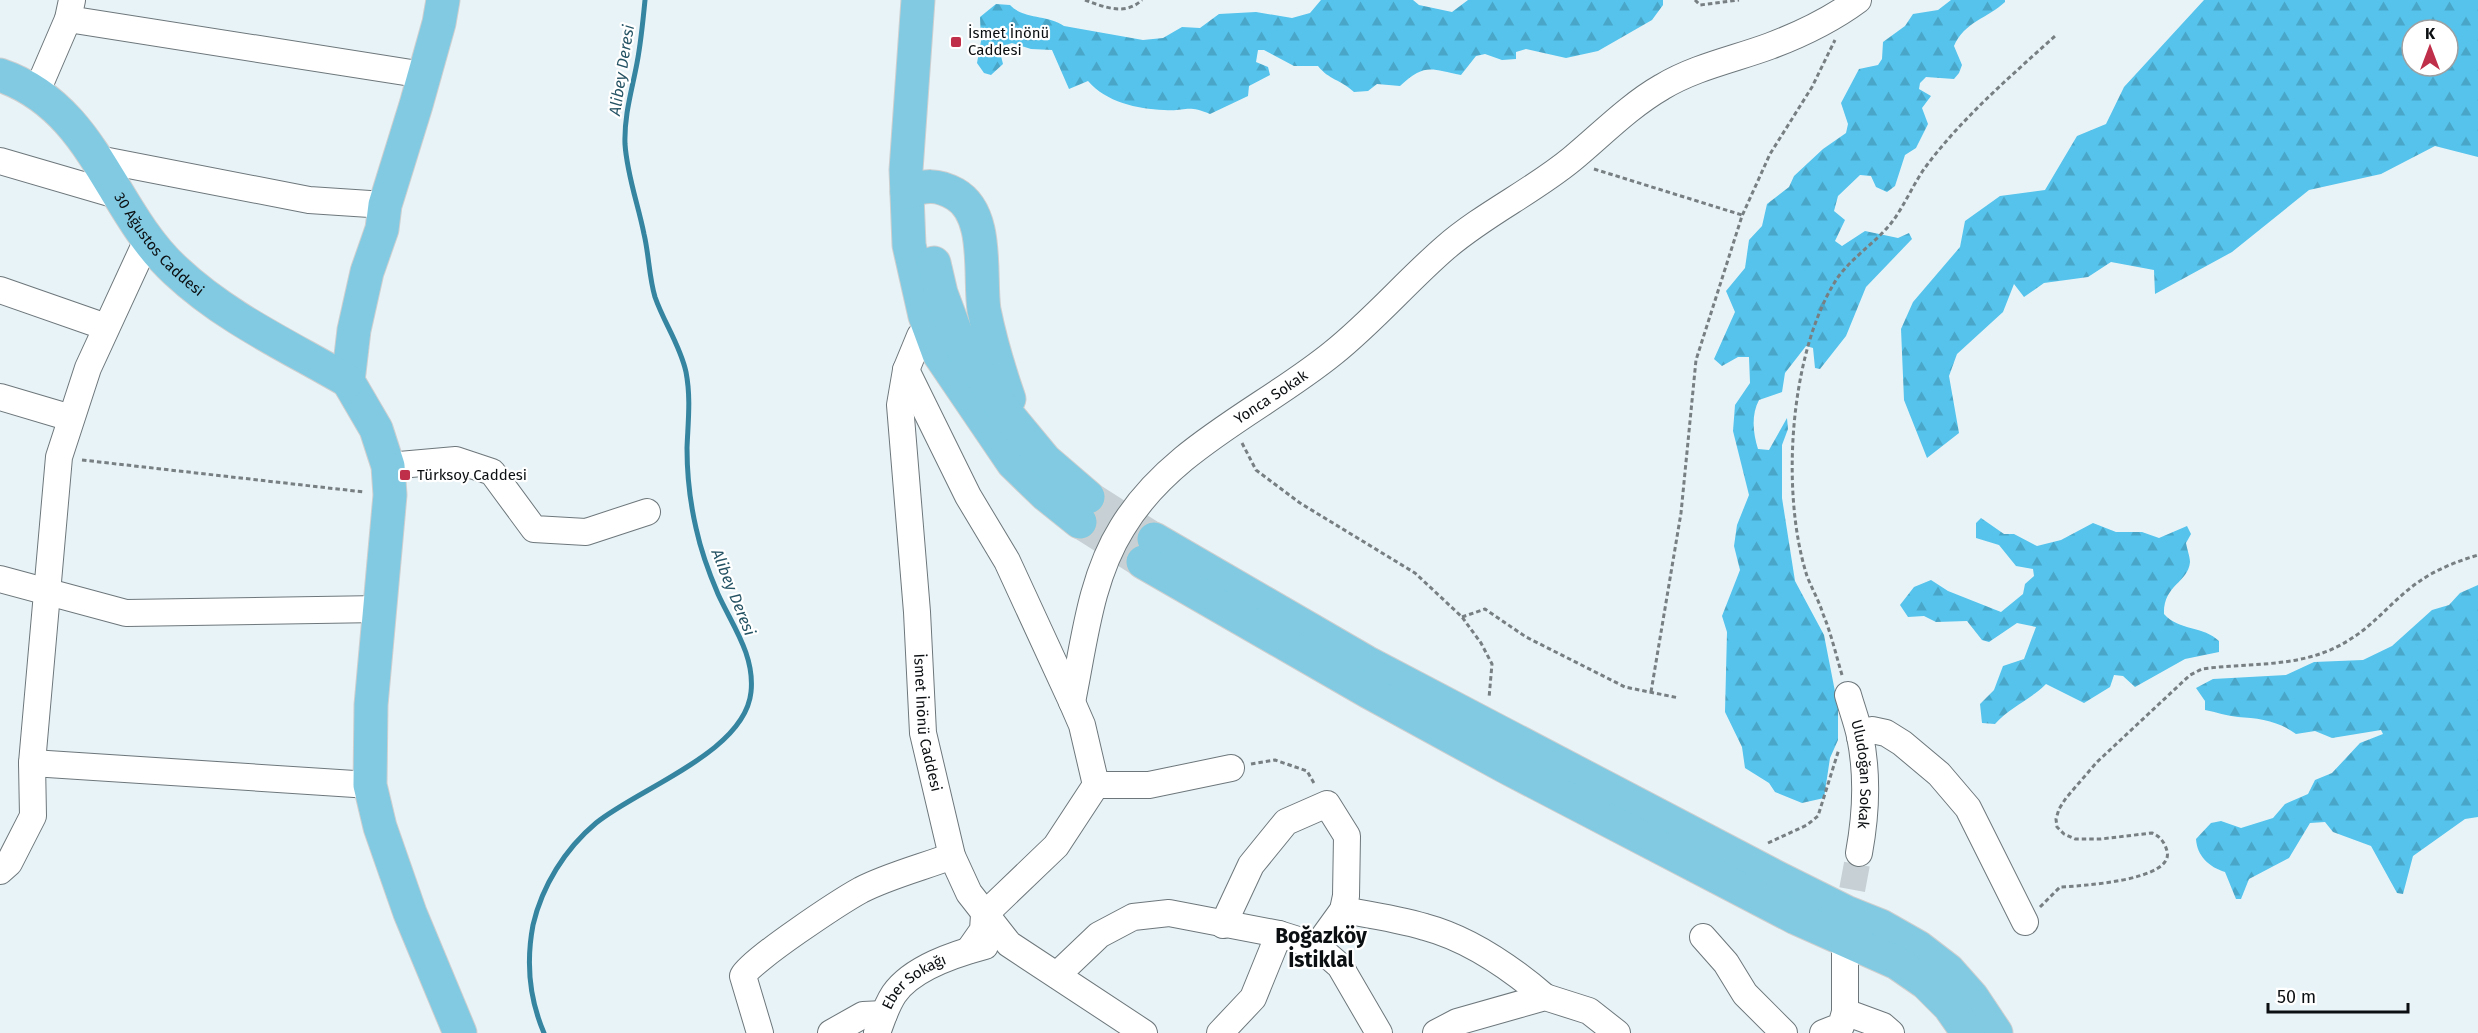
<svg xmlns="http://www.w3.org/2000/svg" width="2478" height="1033" viewBox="0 0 2478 1033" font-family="'Fira Sans',sans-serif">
  <defs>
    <pattern id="forest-firs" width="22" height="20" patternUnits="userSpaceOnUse" patternTransform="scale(1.5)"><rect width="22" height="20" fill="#55c3eb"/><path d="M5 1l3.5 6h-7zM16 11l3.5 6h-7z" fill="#49a6c8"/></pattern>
  </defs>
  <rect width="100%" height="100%" fill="#e8f3f8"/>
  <g fill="url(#forest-firs)" fill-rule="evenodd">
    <path d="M 1321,0 L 1413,0 L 1419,5 L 1452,12 L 1468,0 L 1663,0 L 1663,5 L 1652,20 L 1598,51 L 1566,58 L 1526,49 L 1516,52 L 1516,59 L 1502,60 L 1485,54 L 1476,56 L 1461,75 C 1430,69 1425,63 1400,86 L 1377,84 L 1368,91 L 1354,92 C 1340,79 1329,80 1318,66 L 1294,66 L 1264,50 L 1258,50 L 1256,62 L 1268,67 L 1270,75 L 1249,86 L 1248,96 L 1210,114 C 1186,104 1186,112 1164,110 C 1137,109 1106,102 1088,81 L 1069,89 L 1052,50 L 1031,49 L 1012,43 L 1003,46 L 1000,52 L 1003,64 L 991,75 L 984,73 L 977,63 L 981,41 L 980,17 L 996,4 L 1010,5 C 1024,20 1047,14 1064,26 L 1143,40 L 1163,38 L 1182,27 L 1200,28 L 1219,14 L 1256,12 L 1292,18 L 1310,13 Z"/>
    <path d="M 1951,0 L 2005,0 L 2005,2 C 1988,18 1964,22 1954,46 L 1962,65 L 1959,73 L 1954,79 L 1926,77 L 1920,83 L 1919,89 L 1931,96 L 1922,108 L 1928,124 L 1916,148 L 1905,155 L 1895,186 L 1887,192 L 1876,187 L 1871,176 L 1860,175 L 1838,196 L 1834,211 L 1845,220 L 1835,241 L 1842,246 L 1865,231 L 1898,238 L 1909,233 L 1912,239 L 1866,287 L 1846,336 L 1820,369 L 1815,368 L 1813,348 L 1806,346 L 1785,373 L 1782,392 L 1759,400 C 1751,415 1753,433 1758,449 L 1769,450 L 1787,418 L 1788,429 L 1782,445 L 1782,498 L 1795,581 L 1824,635 L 1838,707 L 1838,740 L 1830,758 L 1824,798 L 1802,803 L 1775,792 L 1769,783 L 1745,768 L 1742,747 L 1725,712 L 1727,632 L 1722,616 L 1740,570 L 1734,546 L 1737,525 L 1749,495 L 1733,431 L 1735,405 L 1750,383 L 1749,357 L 1738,357 L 1722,366 L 1714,359 L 1735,312 L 1726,291 L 1745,268 L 1749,240 L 1762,226 L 1767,204 L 1789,187 L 1794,176 L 1823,149 L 1846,133 L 1848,124 L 1841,103 L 1859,69 L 1878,65 L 1882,59 L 1883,42 L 1905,26 L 1913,14 L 1938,10 Z"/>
    <path d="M 2204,0 L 2478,0 L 2478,157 L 2435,146 L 2381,174 L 2309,190 L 2232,252 L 2155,294 L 2154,270 L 2111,262 L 2088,277 L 2044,283 L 2024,297 L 2014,284 L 2003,312 L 1957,354 L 1949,376 L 1959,433 L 1927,458 L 1904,400 L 1901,329 L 1913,302 L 1960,247 L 1965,221 L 2000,196 L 2045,190 L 2077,136 L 2106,124 L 2124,87 ZM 2412,30 L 2448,30 L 2448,66 L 2412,66 Z"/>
    <path d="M 1981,518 L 2004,534 L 2014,534 L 2037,546 L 2061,540 L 2093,523 L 2116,532 L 2142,532 L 2159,538 L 2187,526 L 2191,534 L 2186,543 C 2187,549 2190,557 2190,562 C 2188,583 2163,585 2164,614 C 2179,631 2204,626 2219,641 L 2219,652 L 2185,659 L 2135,687 L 2123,676 L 2114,675 L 2110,687 L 2084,703 L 2046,684 C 2030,700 2010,707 1995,724 L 1982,723 L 1980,704 L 1994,690 L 2003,666 L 2024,659 L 2036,627 L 2017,623 L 1989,642 L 1982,640 L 1967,621 L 1936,622 L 1924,616 L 1908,617 L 1900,605 L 1914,587 L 1931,580 L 1948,591 L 2001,612 L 2023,594 L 2025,584 L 2034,576 L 2033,569 L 2016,566 L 1999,545 L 1976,538 L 1976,523 Z"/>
    <path d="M 2478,585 L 2478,817 L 2465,819 L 2413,856 L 2403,894 L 2397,893 L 2371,846 L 2333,832 L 2325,822 L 2310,823 L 2289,858 L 2249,879 L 2241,899 L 2236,899 L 2225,872 C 2209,867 2197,856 2196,839 L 2211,823 L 2221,821 L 2241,828 L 2273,818 L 2285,804 L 2308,794 L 2315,780 L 2332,773 L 2360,743 L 2383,734 L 2381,730 L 2332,738 L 2315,731 L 2296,734 C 2279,721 2258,718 2238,717 C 2227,716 2216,712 2205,710 L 2205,701 L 2196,688 L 2213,679 L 2286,675 L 2314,662 L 2363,660 L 2392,646 L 2432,610 L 2449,605 L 2460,593 Z"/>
  </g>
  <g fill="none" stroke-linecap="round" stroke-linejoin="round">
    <path stroke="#3584a0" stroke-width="5" d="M 544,1033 C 529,998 526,962 533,925 C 542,886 565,849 596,823 C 639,788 745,752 751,692 C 755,655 732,625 718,594 C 709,573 701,551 696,528 C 690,502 687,475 687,448 C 688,422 691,398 686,372 C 680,345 664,323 655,297 C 649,277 649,255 644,234 C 638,204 627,175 625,144 C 624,115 632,90 637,63 C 641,42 643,21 645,0"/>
    <path stroke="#c7d1d5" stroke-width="26" stroke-dasharray="26 13" stroke-linecap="butt" d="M 1845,928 L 1859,853"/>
    <g stroke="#c7d1d5" stroke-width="33" stroke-dasharray="33 16" stroke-linecap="butt">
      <path d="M 1088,497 L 1154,539"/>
      <path d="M 1080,522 L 1143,562"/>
    </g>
    <defs>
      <g id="minor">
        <path d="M 68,19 L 424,75"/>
        <path d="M 37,91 L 68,19 L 72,0"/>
        <path d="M 98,159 L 309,200 L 385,205"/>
        <path d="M 0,161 L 120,196"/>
        <path d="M 0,290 L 106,327"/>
        <path id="s1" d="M 929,327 L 920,336 L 906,370 L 900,405 L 917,612 L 923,733 L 952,856 L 969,893 L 1009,944 L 1144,1033"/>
        <path d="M 906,370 L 968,496 L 1007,561 L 1072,702 L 1082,725 L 1096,785 L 1056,846 L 984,915 L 983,930 L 969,950"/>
        <path d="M 0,397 L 71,418"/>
        <path d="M 388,466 L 456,460 L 492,472 L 534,529 L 586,532 L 647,512"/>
        <path d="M 0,579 L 126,613 L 380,609"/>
        <path id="s2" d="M 1848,695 C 1852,709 1857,722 1860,736 C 1868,775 1866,815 1859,853"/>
        <path id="s3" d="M 1072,702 C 1084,644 1090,579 1122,528 C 1170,448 1263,410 1333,353 C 1373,321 1407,281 1445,248 C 1484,214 1532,192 1572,159 C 1601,135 1629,106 1662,87 C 1695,67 1735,59 1770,46 C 1802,34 1831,20 1858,0"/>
        <path d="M 1860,737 L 1872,730 L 1886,733 L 1902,743 L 1939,774 L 1968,808 L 2025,922"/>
        <path d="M 32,763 L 370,785"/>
        <path d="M 1096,785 L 1149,785 L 1231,768"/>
        <path d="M 0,871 L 9,863 L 33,816 L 32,763 L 59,457 L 88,368 L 147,240"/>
        <path d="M 1343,910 C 1371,915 1398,919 1425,927 C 1470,939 1510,967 1545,997"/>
        <path d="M 1223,925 L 1251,865 L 1286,822 L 1327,804 L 1347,836 L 1346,896 L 1343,910 L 1317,946"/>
        <path d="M 1703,937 L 1726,963 L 1745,994 L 1784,1033"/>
        <path d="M 1057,975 L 1099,935 L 1133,917 L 1169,913 L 1279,934 L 1317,946 L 1340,966 L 1379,1033"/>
        <path d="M 1845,1012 L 1883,1026 L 1891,1033"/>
        <path d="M 760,1033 L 743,976 C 751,960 841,901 861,890 C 888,876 923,867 952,856"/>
        <path d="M 831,1033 L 863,1015 L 884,1014"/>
        <path id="s4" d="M 877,1033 C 882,1020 886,1006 894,994 C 912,968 955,954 985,946"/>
        <path d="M 1220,1033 L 1253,998 L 1279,934"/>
        <path d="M 1436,1033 L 1457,1022 L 1545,997 L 1589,1011 L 1617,1033"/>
        <path d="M 1823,1033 L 1841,1026 L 1845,1012 L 1845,953"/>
      </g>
      <g id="major">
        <path d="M 443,0 L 439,23 L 416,105 L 385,205 L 382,229 L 367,272 L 354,330 L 348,381 L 376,429 L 388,466 L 390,495 L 371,705 L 370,785 L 380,827 L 410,913 L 460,1033"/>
        <path d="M 918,0 L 906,170 L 909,245 L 925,316 L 939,354 L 1013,463 L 1045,494 L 1080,522"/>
        <path id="s5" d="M 0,75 C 96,108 109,210 176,271 C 226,318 290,347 348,381"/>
        <path d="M 907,192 C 925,185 937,184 955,194 C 990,214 979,276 984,310 C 990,340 999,370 1009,399"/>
        <path d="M 934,263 L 941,293 L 960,344 L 1002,408 L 1045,460 L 1088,497"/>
        <path d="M 1154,539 L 1366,662 L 1776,877 L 1846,912 L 1881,926 L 1918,947 L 1948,970 L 1972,997 L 1996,1033"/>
        <path d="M 1143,562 L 1369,692 L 1506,767 L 1796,918 L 1897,963 L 1926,983 L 1949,1006 L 1968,1033"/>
      </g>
    </defs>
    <use href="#minor" stroke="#6d777b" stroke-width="28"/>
    <use href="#major" stroke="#cecfcf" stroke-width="35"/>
    <g stroke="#787f82" stroke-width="3" stroke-dasharray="4.5 3" stroke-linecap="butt">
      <path d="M 1085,0 C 1104,7 1125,16 1142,0"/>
      <path d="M 1695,0 L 1700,5 L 1739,0"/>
      <path d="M 1594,169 L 1742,215"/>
      <path d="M 1242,443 L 1256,470 L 1300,503 L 1415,573 L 1462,617 L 1481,643 L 1492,664 L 1489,698"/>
      <path d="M 82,460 L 364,492"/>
      <path d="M 1462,617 L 1485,609 L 1526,637 L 1625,687 L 1679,698"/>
      <path d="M 1842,675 C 1836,655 1831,633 1823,614 C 1819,601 1812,589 1807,576 C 1781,495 1789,360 1833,285 C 1847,260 1874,245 1892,222 C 1905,205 1914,182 1927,165 C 1964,116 2010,77 2055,36"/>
      <path d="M 1651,692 L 1681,513 L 1696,360 L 1742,216 L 1770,154 L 1812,87 L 1835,40"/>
      <path d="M 1251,764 L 1275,760 L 1307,771 L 1315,785"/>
      <path d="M 1768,843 L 1807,825 L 1818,816 L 1839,749"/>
      <path d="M 2040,907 L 2060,887 C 2078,886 2175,881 2167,851 C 2165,843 2160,836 2152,833 L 2101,839 L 2075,839 L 2064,834 L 2057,827 L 2056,819 L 2059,809 L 2066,798 L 2097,762 L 2190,675 L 2202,669 C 2252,662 2304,669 2349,640 C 2376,624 2394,598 2420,581 C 2437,569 2458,561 2478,555"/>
    </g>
    <use href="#minor" stroke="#fff" stroke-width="26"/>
    <use href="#major" stroke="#81cae2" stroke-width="33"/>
  </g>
  <g fill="#bf2f4a" stroke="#fff" stroke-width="2">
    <rect x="950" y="36" width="12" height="12" rx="3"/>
    <rect x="399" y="469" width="12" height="12" rx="3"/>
  </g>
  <g text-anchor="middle" stroke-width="4.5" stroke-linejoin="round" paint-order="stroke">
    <g font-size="15" fill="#0c0f11" stroke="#fff" text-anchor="start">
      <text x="968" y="38">İsmet İnönü<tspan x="968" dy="17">Caddesi</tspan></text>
      <text x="417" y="480">Türksoy Caddesi</text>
    </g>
    <g font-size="15" fill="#0c0f11" stroke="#fff">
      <text dy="5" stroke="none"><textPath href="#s5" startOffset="237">30 Ağustos Caddesi</textPath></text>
      <text dy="5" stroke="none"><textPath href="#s3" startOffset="382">Yonca Sokak</textPath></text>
      <text dy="5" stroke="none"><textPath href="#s1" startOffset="404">İsmet İnönü Caddesi</textPath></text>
      <text dy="5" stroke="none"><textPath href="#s2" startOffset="81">Uludoğan Sokak</textPath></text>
      <text dy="5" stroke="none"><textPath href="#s4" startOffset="66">Eber Sokağı</textPath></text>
    </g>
    <g font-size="16" font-style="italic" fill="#255364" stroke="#fff">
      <text transform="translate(621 70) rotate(-81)" y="6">Alibey Deresi</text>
      <text transform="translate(734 592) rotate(68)" y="6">Alibey Deresi</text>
    </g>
    <g font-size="21" font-weight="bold" fill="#0c0f11" stroke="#fff">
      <text x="1321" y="943">Boğazköy<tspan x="1321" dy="24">İstiklal</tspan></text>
    </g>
  </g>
  <g transform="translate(2430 48)"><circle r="28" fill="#ffffff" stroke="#9e9fa0" stroke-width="1.5"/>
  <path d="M0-4.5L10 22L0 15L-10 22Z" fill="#bf2f4a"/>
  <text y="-9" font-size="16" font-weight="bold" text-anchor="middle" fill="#0c0f11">K</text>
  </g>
  <path d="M2268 1003v9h140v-9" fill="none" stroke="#0c0f11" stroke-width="3"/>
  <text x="2277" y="1003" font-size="18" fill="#0c0f11" stroke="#ffffff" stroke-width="4.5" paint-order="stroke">50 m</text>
</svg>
